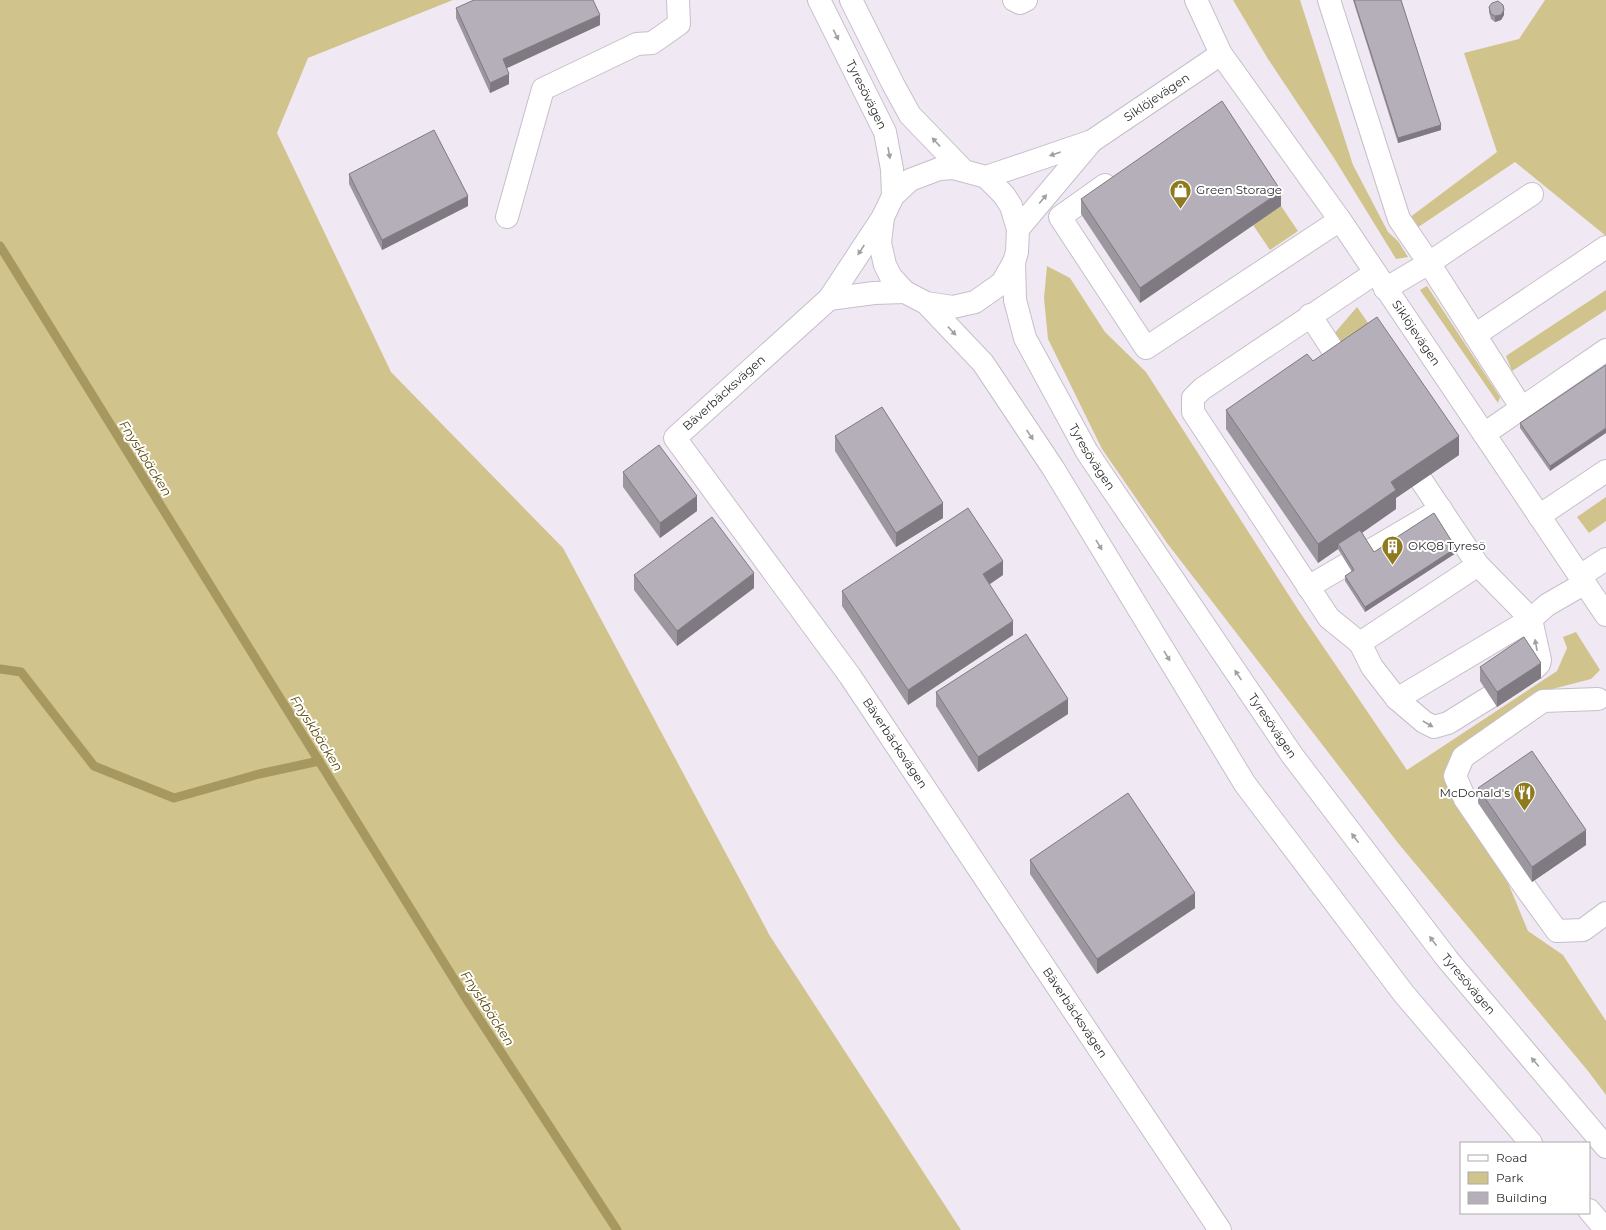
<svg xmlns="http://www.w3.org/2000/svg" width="1606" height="1230" viewBox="0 0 1606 1230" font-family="Montserrat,sans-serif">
  <rect width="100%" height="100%" fill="#f0e9f4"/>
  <g fill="#d1c38c">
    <path d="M 0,0 L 453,0 L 308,58 L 277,133 L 391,372 L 563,548 L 770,936 L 961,1230 L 0,1230 Z"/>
    <path d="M 1233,0 L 1300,0 L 1353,165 L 1388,232 L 1398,241 L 1408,257 L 1396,259 L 1334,158 L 1268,59 Z"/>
    <path d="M 1545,0 L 1606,0 L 1606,236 L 1515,162 L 1414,230 L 1409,218 L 1497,152 L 1464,53 L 1519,39 Z"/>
    <path d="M 1281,206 L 1298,231 L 1270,250 L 1253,225 Z"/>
    <path d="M 1047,266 L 1070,278 L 1105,332 L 1146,372 L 1299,611 L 1407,770 L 1557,671 L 1567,648 L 1563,637 L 1576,632 L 1600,670 L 1591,679 L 1541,692 L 1470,745 L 1446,766 L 1449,782 L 1496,854 L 1528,931 L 1563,955 L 1606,1021 L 1606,1095 L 1588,1071 L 1398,843 L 1167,543 L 1102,449 L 1048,339 L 1044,298 Z"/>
    <path d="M 1427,286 L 1500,397 L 1498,403 L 1420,290 Z"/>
    <path d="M 1606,290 L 1606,310 L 1512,371 L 1506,356 Z"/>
    <path d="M 1357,307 L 1377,336 L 1348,356 L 1333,335 Z"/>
    <path d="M 1606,497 L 1606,521 L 1589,533 L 1577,517 Z"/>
  </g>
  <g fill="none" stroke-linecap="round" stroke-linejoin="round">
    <g stroke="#a79860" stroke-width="9">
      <path d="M 0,246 L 467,1000 L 617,1230"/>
      <path d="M 0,669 L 21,672 L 94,766 L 174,798 L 259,774 L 319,761"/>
    </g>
    <defs>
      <g id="minor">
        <path d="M 1014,0 L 1020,3 L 1026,0"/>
        <path id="s1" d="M 1196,0 L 1221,54 L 1340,220 L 1606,615"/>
        <path d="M 1329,0 L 1399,219 L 1429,263 L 1532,194"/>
        <path id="s2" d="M 986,177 L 1092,141 L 1221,54"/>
        <path d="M 1105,185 L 1060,217 L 1146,348 L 1340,220"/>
        <path d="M 507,217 L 543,89 L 637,44 L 652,43 L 679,24 L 678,0"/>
        <path id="s3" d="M 883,217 L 829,299 L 675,438 L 850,676 L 1220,1230"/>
        <path d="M 1018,229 L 1092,141"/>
        <path d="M 1385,289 L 1429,263 L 1521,407"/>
        <path d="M 829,299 L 874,293 L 905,292"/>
        <path d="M 1310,315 L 1340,361"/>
        <path d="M 1475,335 L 1606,247"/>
        <path d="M 1484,434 L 1606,350"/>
        <path d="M 1421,480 L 1478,565 L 1531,619 L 1540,660 L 1539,664 L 1535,668"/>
        <path d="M 1539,516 L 1606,471"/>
        <path d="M 1478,565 L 1360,643 L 1372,667 L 1397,699 L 1531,619 L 1547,605 L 1585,583"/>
        <path d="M 1580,576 L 1606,559"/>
        <path d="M 1308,587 L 1441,509"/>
        <path d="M 1360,643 L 1329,618 L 1193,412 L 1193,398 L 1202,389 L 1375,273"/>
        <path d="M 1397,699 L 1424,722 L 1434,727 L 1448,723 L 1490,697"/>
        <path d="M 1598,699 L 1543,701 L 1463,757 L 1455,776 L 1465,799 L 1525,887 L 1557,931 L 1583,930 L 1606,913"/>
      </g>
      <g id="major">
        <path id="s4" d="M 819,0 L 885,132 L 892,169 L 893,196"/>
        <path d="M 851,0 L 893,84 L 910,115 L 963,170"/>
        <path id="s5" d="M 1014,262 L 1015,300 L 1025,338 L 1087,452 L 1292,755 L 1448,960 L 1606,1147"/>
        <path d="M 926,303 L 953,307 L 975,302 L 1002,283 L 1014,262 L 1017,252 L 1018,229 L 1011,206 L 1004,195 L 986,177 L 953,168 L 939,169 L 910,180 L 893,196 L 883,217 L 880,243 L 885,265 L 891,277 L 905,292 L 926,303 L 983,363 L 1053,468 L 1245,784 L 1404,994 L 1531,1143"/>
        <path d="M 1589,1210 L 1606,1230"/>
      </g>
    </defs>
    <use href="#minor" stroke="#c6bfca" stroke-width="24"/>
    <use href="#major" stroke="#c6bfca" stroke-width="24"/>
    <use href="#minor" stroke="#fff" stroke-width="22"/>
    <use href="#major" stroke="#fff" stroke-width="22"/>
  </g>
  <g fill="#9c969f">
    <path d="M 1353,0 L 1401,0 L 1441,130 L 1398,143 Z"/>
    <path d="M 1489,7 L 1504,15 L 1501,20 L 1495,22 L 1491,19 L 1489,12 Z"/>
    <path d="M 456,8 L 600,25 L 506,68 L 509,84 L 490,93 L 456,18 Z"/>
    <path d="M 349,174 L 468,206 L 382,250 L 349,184 Z"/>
    <path d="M 1081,199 L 1281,206 L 1140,303 L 1081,214 Z"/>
    <path d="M 1313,361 L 1459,455 L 1396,498 L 1396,509 L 1362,533 L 1374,552 L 1456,553 L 1365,612 L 1345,581 L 1345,576 L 1352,572 L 1338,549 L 1318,563 L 1226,429 L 1226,410 Z"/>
    <path d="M 1606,365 L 1550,471 L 1520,428 L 1520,423 Z"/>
    <path d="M 835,436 L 943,518 L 896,547 L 835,451 Z"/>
    <path d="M 623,472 L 697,511 L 660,538 L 623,487 Z"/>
    <path d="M 634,575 L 754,588 L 677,646 L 634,590 Z"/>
    <path d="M 1003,575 L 989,584 L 1013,635 L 908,705 L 842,606 L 842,591 Z"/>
    <path d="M 1480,667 L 1541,678 L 1497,707 L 1480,681 Z"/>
    <path d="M 936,692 L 1068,714 L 978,772 L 936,706 Z"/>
    <path d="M 1478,788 L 1586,845 L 1532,882 L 1478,803 Z"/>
    <path d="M 1030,860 L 1195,908 L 1097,974 L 1030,874 Z"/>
  </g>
  <g fill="#7f7a82">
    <path d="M 1504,10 L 1504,15 L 1501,20 L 1495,22 L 1495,16 Z"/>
    <path d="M 600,15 L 600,25 L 503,70 L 503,59 Z"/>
    <path d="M 509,74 L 509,84 L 490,93 L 490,83 Z"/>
    <path d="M 1441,125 L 1441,130 L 1398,143 L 1398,138 Z"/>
    <path d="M 1281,191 L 1281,206 L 1140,303 L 1140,288 Z"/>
    <path d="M 468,196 L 468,206 L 382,250 L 382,240 Z"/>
    <path d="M 1606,428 L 1606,433 L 1550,471 L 1550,466 Z"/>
    <path d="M 1459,436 L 1459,455 L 1396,498 L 1396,509 L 1340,548 L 1338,544 L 1338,549 L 1318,563 L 1318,544 L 1391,482 Z"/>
    <path d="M 697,496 L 697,511 L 660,538 L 660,523 Z"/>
    <path d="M 943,503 L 943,518 L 896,547 L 896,533 Z"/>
    <path d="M 1456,548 L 1456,553 L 1365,612 L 1365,607 Z"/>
    <path d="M 1003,561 L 1003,575 L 983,589 L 983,574 Z"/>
    <path d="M 754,573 L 754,588 L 677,646 L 677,631 Z"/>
    <path d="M 1013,621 L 1013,635 L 908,705 L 908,690 Z"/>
    <path d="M 1541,663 L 1541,678 L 1497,707 L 1497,692 Z"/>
    <path d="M 1068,699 L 1068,714 L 978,772 L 978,757 Z"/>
    <path d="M 1586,830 L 1586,845 L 1532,882 L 1532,867 Z"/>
    <path d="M 1195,893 L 1195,908 L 1097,974 L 1097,959 Z"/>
  </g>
  <g fill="#b5afb9" stroke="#7f7a82">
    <path d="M 474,0 L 593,0 L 600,15 L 503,59 L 509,74 L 490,83 L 456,8 Z"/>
    <path d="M 1354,0 L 1401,0 L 1441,125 L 1398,138 Z"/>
    <path d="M 1498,1 L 1503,5 L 1504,10 L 1501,15 L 1495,16 L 1491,14 L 1489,7 L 1492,3 Z"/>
    <path d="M 1222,101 L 1281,191 L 1140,288 L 1081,199 Z"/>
    <path d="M 434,130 L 468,196 L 382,240 L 349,174 Z"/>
    <path d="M 1377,317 L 1459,436 L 1391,482 L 1396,490 L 1318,544 L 1226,410 L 1307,354 L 1313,361 Z"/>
    <path d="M 1606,365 L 1606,428 L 1550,466 L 1520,423 Z"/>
    <path d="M 882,407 L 943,503 L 896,533 L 835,436 Z"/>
    <path d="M 659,445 L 697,496 L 660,523 L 623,472 Z"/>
    <path d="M 968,508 L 1003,561 L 983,574 L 1013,621 L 908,690 L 842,591 Z"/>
    <path d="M 1434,513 L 1456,548 L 1365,607 L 1345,576 L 1354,570 L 1338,544 L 1360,530 L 1374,552 Z"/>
    <path d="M 712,517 L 754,573 L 677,631 L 634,575 Z"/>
    <path d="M 1026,634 L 1068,699 L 978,757 L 936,692 Z"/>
    <path d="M 1524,637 L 1541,663 L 1497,692 L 1480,667 Z"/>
    <path d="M 1532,751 L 1586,830 L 1532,867 L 1478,788 Z"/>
    <path d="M 1128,793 L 1195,893 L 1097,959 L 1030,860 Z"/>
  </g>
  <defs><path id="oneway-solid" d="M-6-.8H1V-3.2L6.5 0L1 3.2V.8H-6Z"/></defs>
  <g fill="#a1a0a1">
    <use href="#oneway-solid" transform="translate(836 35) rotate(63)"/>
    <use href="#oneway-solid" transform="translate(936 142) rotate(-133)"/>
    <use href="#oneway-solid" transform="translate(889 153) rotate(80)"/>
    <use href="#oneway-solid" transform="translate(1055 154) rotate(161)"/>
    <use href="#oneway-solid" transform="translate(1043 199) rotate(-50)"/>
    <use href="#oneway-solid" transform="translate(861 250) rotate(123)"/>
    <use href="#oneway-solid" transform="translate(952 331) rotate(47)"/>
    <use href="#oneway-solid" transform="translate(1030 435) rotate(56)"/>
    <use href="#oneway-solid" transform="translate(1099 545) rotate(59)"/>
    <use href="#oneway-solid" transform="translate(1536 645) rotate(-101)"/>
    <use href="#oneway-solid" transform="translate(1167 656) rotate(59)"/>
    <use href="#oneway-solid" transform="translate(1238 675) rotate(-124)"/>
    <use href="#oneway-solid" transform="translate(1428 724) rotate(30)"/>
    <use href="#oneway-solid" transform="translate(1355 838) rotate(-127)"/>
    <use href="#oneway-solid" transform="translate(1433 941) rotate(-127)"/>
    <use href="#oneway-solid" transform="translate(1535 1062) rotate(-131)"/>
  </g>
  <defs>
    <symbol id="shop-pin" viewBox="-11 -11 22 30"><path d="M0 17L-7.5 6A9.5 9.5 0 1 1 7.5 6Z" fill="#8f7a20" stroke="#fff"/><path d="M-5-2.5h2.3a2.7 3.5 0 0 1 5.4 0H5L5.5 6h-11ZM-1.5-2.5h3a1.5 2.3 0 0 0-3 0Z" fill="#fff"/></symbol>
    <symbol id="building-pin" viewBox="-11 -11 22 30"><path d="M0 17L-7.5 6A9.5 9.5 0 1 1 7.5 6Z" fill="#8f7a20" stroke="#fff"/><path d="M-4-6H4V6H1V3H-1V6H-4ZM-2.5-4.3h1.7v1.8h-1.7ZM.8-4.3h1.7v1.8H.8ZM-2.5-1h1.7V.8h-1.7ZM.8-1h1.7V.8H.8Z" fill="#fff"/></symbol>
    <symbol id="restaurant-pin" viewBox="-11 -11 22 30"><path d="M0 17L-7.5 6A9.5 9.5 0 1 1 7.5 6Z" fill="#8f7a20" stroke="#fff"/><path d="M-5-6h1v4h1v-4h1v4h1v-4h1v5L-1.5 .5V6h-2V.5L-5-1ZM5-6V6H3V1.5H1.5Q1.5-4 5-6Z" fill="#fff"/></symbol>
  </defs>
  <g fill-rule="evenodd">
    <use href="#shop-pin" x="1168" y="178" width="25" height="34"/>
    <use href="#building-pin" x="1380" y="534" width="25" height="34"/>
    <use href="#restaurant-pin" x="1512" y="780" width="25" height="34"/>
  </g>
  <g text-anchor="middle" stroke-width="4" stroke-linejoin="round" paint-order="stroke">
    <g font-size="12" fill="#2e2b2f" stroke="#fff">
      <text dy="4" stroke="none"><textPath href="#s4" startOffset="106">Tyresövägen</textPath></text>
      <text dy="4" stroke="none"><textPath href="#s2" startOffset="190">Siklöjevägen</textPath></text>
      <text dy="4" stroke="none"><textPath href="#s1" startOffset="400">Siklöjevägen</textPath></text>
      <text transform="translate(724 393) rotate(-42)" y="4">Bäverbäcksvägen</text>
      <text dy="4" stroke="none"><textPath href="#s5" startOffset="214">Tyresövägen</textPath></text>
      <text dy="4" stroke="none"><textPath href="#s5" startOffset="538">Tyresövägen</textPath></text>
      <text dy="4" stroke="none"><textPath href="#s3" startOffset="682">Bäverbäcksvägen</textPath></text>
      <text dy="4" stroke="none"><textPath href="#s5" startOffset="862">Tyresövägen</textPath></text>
      <text dy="4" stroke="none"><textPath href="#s3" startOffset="1006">Bäverbäcksvägen</textPath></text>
    </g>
    <g font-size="12" fill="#2e2b2f" stroke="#fff" text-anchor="start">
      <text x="1196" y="194">Green Storage</text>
      <text x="1408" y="550">OKQ8 Tyresö</text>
      <text x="1510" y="797" text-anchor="end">McDonald's</text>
    </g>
    <g font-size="13" font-style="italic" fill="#5c4d0d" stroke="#fff">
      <text transform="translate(146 458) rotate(58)" y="5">Fnyskbäcken</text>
      <text transform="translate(317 733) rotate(58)" y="5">Fnyskbäcken</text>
      <text transform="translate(488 1008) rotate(57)" y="5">Fnyskbäcken</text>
    </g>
  </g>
  <rect x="1460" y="1142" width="130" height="72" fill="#ffffff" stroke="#abaaac"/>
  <rect x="1468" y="1155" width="20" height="6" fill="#ffffff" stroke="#abaaac"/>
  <text x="1496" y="1162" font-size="12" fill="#2e2b2f">Road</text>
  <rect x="1468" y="1172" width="20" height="12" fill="#d1c38c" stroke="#abaaac"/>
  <text x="1496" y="1182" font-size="12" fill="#2e2b2f">Park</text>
  <rect x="1468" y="1192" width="20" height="12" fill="#b5afb9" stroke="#abaaac"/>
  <text x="1496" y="1202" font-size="12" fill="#2e2b2f">Building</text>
</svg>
